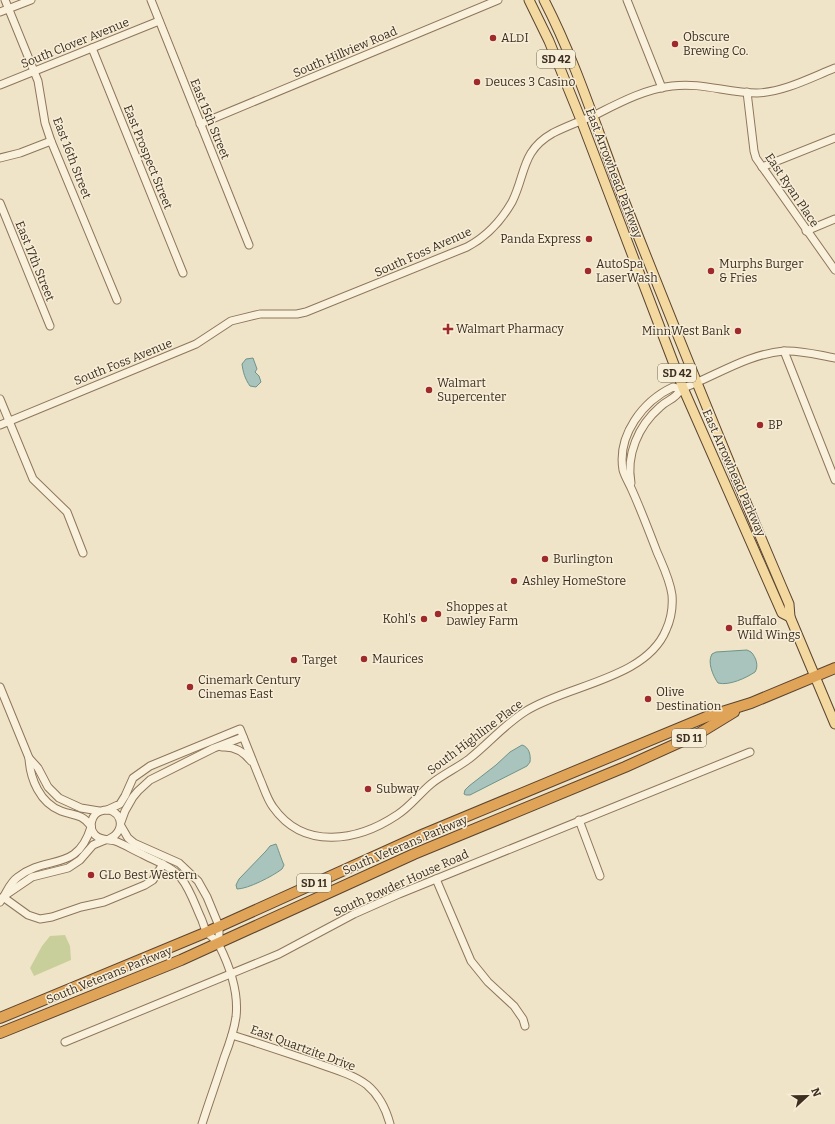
<svg xmlns="http://www.w3.org/2000/svg" width="835" height="1124" viewBox="0 0 835 1124" font-family="Bitter,serif">
  <rect width="100%" height="100%" fill="#f0e4c8"/>
  <path fill="#c9cf9b" d="M 65,935 L 70,946 L 71,960 L 34,976 L 30,968 L 42,946 L 50,936 Z"/>
  <g fill="#a9c4bc" stroke="#6f938a">
    <path d="M 253,358 L 257,369 L 255,372 L 259,376 L 261,382 L 256,387 L 250,386 C 245,379 243,372 242,364 L 246,359 Z"/>
    <path d="M 747,650 L 751,652 C 756,657 759,666 755,672 C 746,678 729,686 718,683 C 713,676 707,662 712,654 L 716,652 Z"/>
    <path d="M 522,745 C 529,747 531,755 530,762 L 527,766 L 470,795 L 466,795 L 464,794 L 465,790 L 469,786 L 496,765 L 510,752 Z"/>
    <path d="M 276,844 C 277,846 282,861 284,865 L 282,869 C 273,876 248,889 237,889 L 236,885 L 239,879 L 266,851 L 270,846 Z"/>
  </g>
  <g fill="none" stroke-linecap="round" stroke-linejoin="round">
    <defs>
      <g id="minor">
        <path d="M 5,0 L 38,81 L 45,123 L 51,141 L 117,300"/>
        <path d="M 151,0 L 249,245"/>
        <path d="M 627,0 L 662,88"/>
        <path d="M 0,12 L 31,0"/>
        <path d="M 92,48 L 183,273"/>
        <path d="M 0,85 L 159,21"/>
        <path d="M 747,92 L 754,151 L 756,158 L 835,270"/>
        <path d="M 200,124 L 498,0"/>
        <path d="M 0,158 L 20,153 L 51,141"/>
        <path d="M 762,167 L 835,138"/>
        <path d="M 0,203 L 50,326"/>
        <path d="M 806,231 L 835,219"/>
        <path d="M 784,351 L 835,480"/>
        <path d="M 0,399 L 33,479 L 67,512 L 83,553"/>
        <path d="M 0,425 L 196,344 L 231,321 L 260,314 L 297,314 L 306,312 L 467,247 C 486,237 501,221 512,202 C 526,174 521,151 553,133 C 567,126 581,121 595,115 C 619,103 645,89 672,86 C 702,82 727,93 757,93 C 784,92 810,78 835,68"/>
        <path d="M 631,483 C 626,455 638,426 660,407 C 668,399 675,400 681,389"/>
        <path d="M 0,687 L 29,758 C 30,779 40,803 61,811 C 74,816 81,813 91,826"/>
        <path d="M 222,747 C 235,746 244,752 251,761"/>
        <path d="M 29,758 L 38,768 L 48,787 L 59,798 L 81,808 L 99,811"/>
        <path d="M 107,810 L 120,804 L 125,796 L 133,778 L 150,766 L 240,729 C 247,746 253,762 260,779 C 264,788 267,799 273,807 C 304,851 358,841 397,815 C 410,807 419,794 431,784 C 442,775 457,768 469,759 C 488,744 505,724 526,711 C 567,685 646,679 666,630 C 671,619 673,607 672,595 C 670,580 663,566 657,552 C 649,531 641,510 632,490 C 629,483 625,477 623,470 C 617,435 643,401 673,387 L 681,389 C 714,377 747,354 784,351 C 801,350 818,355 835,358"/>
        <path d="M 579,820 L 600,876"/>
        <path d="M 121,822 L 125,811 L 133,797 L 138,791 L 150,780 L 214,748 L 243,737"/>
        <path d="M 121,826 L 128,838 L 134,843 L 179,863 L 198,881 L 207,897 L 219,926 L 219,943"/>
        <path d="M 109,839 C 129,830 120,805 101,811 C 91,814 88,828 95,835 C 101,841 108,839 115,841 C 124,844 133,850 142,854 C 155,861 171,866 181,878 C 190,889 195,905 201,918 C 203,922 204,928 207,932 C 210,937 217,939 219,945 C 230,967 239,992 236,1017 C 234,1031 229,1045 224,1058 C 217,1080 209,1102 202,1124"/>
        <path d="M 436,879 L 471,961 L 488,982 L 514,1006 L 523,1019 L 525,1026"/>
        <path d="M 7,894 L 32,877 L 68,868 L 80,860 L 93,845 L 105,840"/>
        <path d="M 3,897 L 28,915 L 40,919 L 52,917 L 81,907 L 104,902 L 145,885 L 153,880 L 163,864"/>
        <path d="M 0,902 C 7,893 9,883 18,877 C 47,854 77,873 91,827"/>
        <path d="M 232,1035 C 258,1043 284,1052 311,1061 C 329,1068 351,1073 367,1085 C 379,1095 386,1109 390,1124"/>
        <path d="M 65,1042 L 279,954 L 354,914 L 399,894 L 750,752"/>
      </g>
      <g id="major">
        <path d="M 529,0 L 549,41 L 581,120 L 683,388 L 782,613 L 790,617"/>
        <path d="M 544,0 C 576,62 597,130 622,195 C 676,332 731,469 789,604 L 790,617 L 835,724"/>
      </g>
      <g id="highway">
        <path d="M 0,1018 L 207,932 L 424,834 L 706,717 L 751,703 L 835,668"/>
        <path d="M 0,1033 L 181,960 L 414,854 L 625,767 L 698,734 L 734,712"/>
      </g>
    </defs>
    <use href="#minor" stroke="#8d765c" stroke-width="9"/>
    <use href="#major" stroke="#5b4430" stroke-width="11"/>
    <use href="#highway" stroke="#5b4430" stroke-width="12"/>
    <use href="#minor" stroke="#faf1dc" stroke-width="7"/>
    <use href="#major" stroke="#f3d9a0" stroke-width="9"/>
    <use href="#highway" stroke="#e0a458" stroke-width="10"/>
  </g>
  <g fill="#9e2a2b" stroke="#f7eed8" stroke-width="1.5">
    <circle cx="493" cy="38" r="4"/>
    <circle cx="675" cy="44" r="4"/>
    <circle cx="477" cy="82" r="4"/>
    <circle cx="589" cy="239" r="4"/>
    <circle cx="588" cy="271" r="4"/>
    <circle cx="711" cy="271" r="4"/>
    <path d="M446 323h4v4h4v4h-4v4h-4v-4h-4v-4h4z"/>
    <circle cx="738" cy="331" r="4"/>
    <circle cx="429" cy="390" r="4"/>
    <circle cx="760" cy="425" r="4"/>
    <circle cx="545" cy="559" r="4"/>
    <circle cx="514" cy="581" r="4"/>
    <circle cx="438" cy="614" r="4"/>
    <circle cx="424" cy="619" r="4"/>
    <circle cx="729" cy="628" r="4"/>
    <circle cx="364" cy="659" r="4"/>
    <circle cx="294" cy="660" r="4"/>
    <circle cx="190" cy="687" r="4"/>
    <circle cx="648" cy="699" r="4"/>
    <circle cx="368" cy="789" r="4"/>
    <circle cx="91" cy="875" r="4"/>
  </g>
  <g text-anchor="middle" stroke-width="3" stroke-linejoin="round" paint-order="stroke">
    <g fill="#f7eed8" stroke="#756857" stroke-width="1">
      <rect x="537" y="50" width="38" height="18" rx="3"/>
      <rect x="658" y="364" width="38" height="18" rx="3"/>
      <rect x="672" y="729" width="34" height="18" rx="3"/>
      <rect x="297" y="874" width="34" height="18" rx="3"/>
    </g>
    <g font-size="11" font-weight="bold" fill="#3d2e20">
      <text x="556" y="63">SD 42</text>
      <text x="677" y="377">SD 42</text>
      <text x="689" y="742">SD 11</text>
      <text x="314" y="887">SD 11</text>
    </g>
    <g font-size="12" fill="#3d2e20" stroke="#f7eed8" text-anchor="start">
      <text x="683" y="41">Obscure<tspan x="683" dy="14">Brewing Co.</tspan></text>
      <text x="501" y="42">ALDI</text>
      <text x="485" y="86">Deuces 3 Casino</text>
      <text x="581" y="243" text-anchor="end">Panda Express</text>
      <text x="596" y="268">AutoSpa<tspan x="596" dy="14">LaserWash</tspan></text>
      <text x="719" y="268">Murphs Burger<tspan x="719" dy="14">&amp; Fries</tspan></text>
      <text x="456" y="333">Walmart Pharmacy</text>
      <text x="730" y="335" text-anchor="end">MinnWest Bank</text>
      <text x="437" y="387">Walmart<tspan x="437" dy="14">Supercenter</tspan></text>
      <text x="768" y="429">BP</text>
      <text x="553" y="563">Burlington</text>
      <text x="522" y="585">Ashley HomeStore</text>
      <text x="446" y="611">Shoppes at<tspan x="446" dy="14">Dawley Farm</tspan></text>
      <text x="416" y="623" text-anchor="end">Kohl's</text>
      <text x="737" y="625">Buffalo<tspan x="737" dy="14">Wild Wings</tspan></text>
      <text x="372" y="663">Maurices</text>
      <text x="302" y="664">Target</text>
      <text x="198" y="684">Cinemark Century<tspan x="198" dy="14">Cinemas East</tspan></text>
      <text x="656" y="696">Olive<tspan x="656" dy="14">Destination</tspan></text>
      <text x="376" y="793">Subway</text>
      <text x="99" y="879">GLo Best Western</text>
    </g>
    <g font-size="12" fill="#3d2e20" stroke="#f7eed8">
      <text transform="translate(75 43) rotate(-22)" y="4">South Clover Avenue</text>
      <text transform="translate(345 52) rotate(-23)" y="4">South Hillview Road</text>
      <text transform="translate(210 119) rotate(68)" y="4">East 15th Street</text>
      <text transform="translate(148 157) rotate(68)" y="4">East Prospect Street</text>
      <text transform="translate(72 158) rotate(69)" y="4">East 16th Street</text>
      <text transform="translate(614 173) rotate(69)" y="4">East Arrowhead Parkway</text>
      <text transform="translate(792 190) rotate(56)" y="4">East Ryan Place</text>
      <text transform="translate(423 252) rotate(-24)" y="4">South Foss Avenue</text>
      <text transform="translate(35 261) rotate(68)" y="4">East 17th Street</text>
      <text transform="translate(123 362) rotate(-22)" y="4">South Foss Avenue</text>
      <text transform="translate(734 473) rotate(66)" y="4">East Arrowhead Parkway</text>
      <text transform="translate(475 737) rotate(-37)" y="4">South Highline Place</text>
      <text transform="translate(405 845) rotate(-23)" y="4">South Veterans Parkway</text>
      <text transform="translate(401 883) rotate(-24)" y="4">South Powder House Road</text>
      <text transform="translate(109 975) rotate(-22)" y="4">South Veterans Parkway</text>
      <text transform="translate(303 1048) rotate(20)" y="4">East Quartzite Drive</text>
    </g>
  </g>
  <g transform="translate(807 1096) rotate(68)" stroke="#f7eed8" stroke-width="3" paint-order="stroke">
  <path d="M0-3L7 15L0 10L-7 15Z" fill="#3d2e20"/>
  <text y="-6" font-size="11" font-weight="bold" text-anchor="middle" fill="#3d2e20">N</text>
  </g>
</svg>
